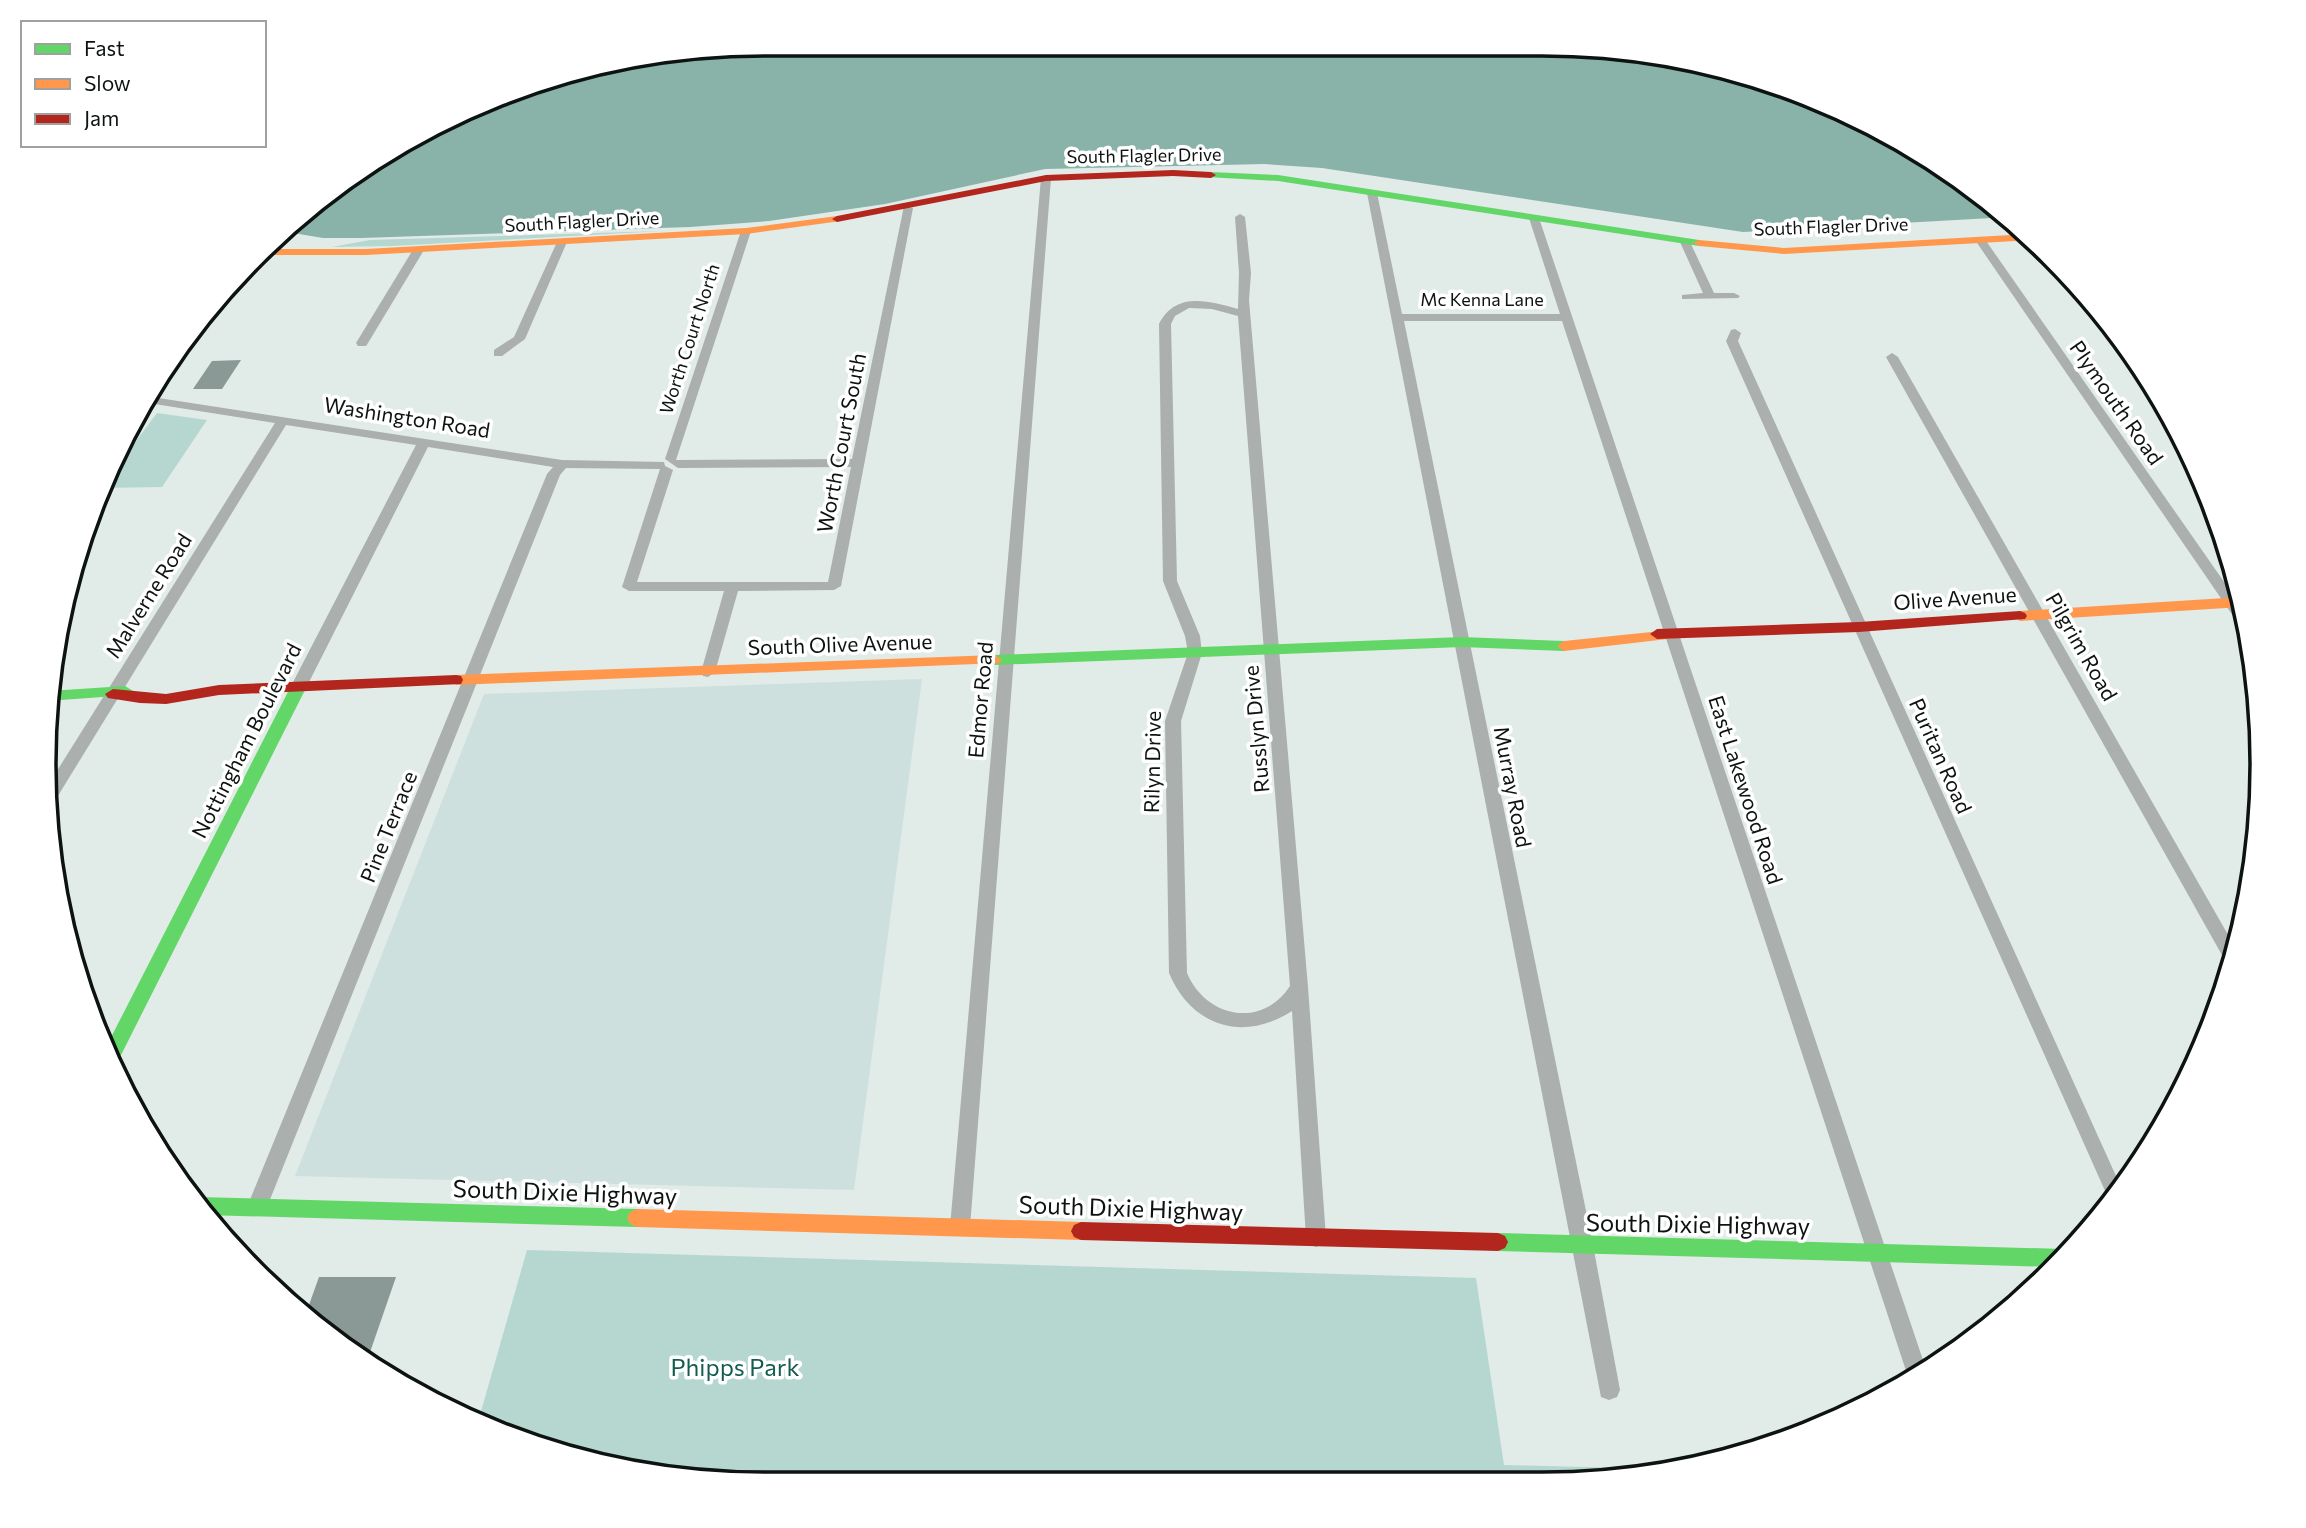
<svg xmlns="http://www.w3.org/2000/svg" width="2306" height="1528" viewBox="0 0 2306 1528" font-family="Commissioner,sans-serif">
  <rect width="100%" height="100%" fill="#e1ebe8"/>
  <path fill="#cee0dd" d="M 922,679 L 854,1190 L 295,1176 L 484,694 Z"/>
  <g fill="#b6d7d0">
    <path d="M 663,231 L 392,246 L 332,247 L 370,240 Z"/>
    <path d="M 157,413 L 207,420 L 162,487 L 101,488 Z"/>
    <path d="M 527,1250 L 1476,1278 L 1504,1465 L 1672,1469 L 1589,1483 L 670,1478 L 577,1460 L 478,1422 Z"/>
  </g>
  <path fill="#89b2a9" d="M 670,50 L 1636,50 L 1773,82 L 1860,118 L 2009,217 L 1743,232 L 1322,168 L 1264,164 L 1045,169 L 885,204 L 769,221 L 690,227 L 361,238 L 323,238 L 293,233 L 300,222 L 295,222 L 364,165 L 533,82 Z"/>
  <g fill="#8a9996">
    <path d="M 241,360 L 222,389 L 193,389 L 212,361 Z"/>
    <path d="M 319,1277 L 396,1277 L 368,1358 L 305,1316 Z"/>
  </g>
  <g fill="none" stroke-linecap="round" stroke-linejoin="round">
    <g fill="#abafad" fill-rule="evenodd">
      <path d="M 1046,175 L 1051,178 L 970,1227 L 967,1233 L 960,1236 L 953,1233 L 950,1227 L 1041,178 Z"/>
      <path d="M 1372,190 L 1377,193 L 1402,314 L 1560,314 L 1529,218 L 1534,215 L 1539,218 L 1926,1369 L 1909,1380 L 1562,321 L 1404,321 L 1593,1245 L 1620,1390 L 1617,1397 L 1609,1400 L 1601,1397 L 1367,193 Z"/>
      <path d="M 904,206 L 913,208 L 841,586 L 834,590 L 738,591 L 715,672 L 708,677 L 703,676 L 701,672 L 724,591 L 629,591 L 622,587 L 660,469 L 566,468 L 560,475 L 267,1207 L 264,1213 L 257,1216 L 250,1213 L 247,1207 L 547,474 L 553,467 L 428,447 L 307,686 L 299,691 L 291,686 L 416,445 L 286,425 L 56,799 L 51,801 L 50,782 L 275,423 L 148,403 L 152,397 L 562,460 L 664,462 L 665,466 L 673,470 L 637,582 L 828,582 L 851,467 L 678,468 L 665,459 L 741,231 L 746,228 L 751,231 L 676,460 L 852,459 Z"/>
      <path d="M 1240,214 L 1245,217 L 1251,273 L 1249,300 L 1308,987 L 1326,1238 L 1323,1244 L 1316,1247 L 1309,1244 L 1306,1238 L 1292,1011 C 1243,1043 1191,1026 1169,973 L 1165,721 L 1188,653 L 1185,636 L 1163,581 L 1159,324 C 1176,291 1208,301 1238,309 L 1239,273 L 1235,217 ZM 1189,308 L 1212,309 L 1238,316 L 1290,986 C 1262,1029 1206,1018 1187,973 L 1181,721 L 1202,653 L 1200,636 L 1177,581 L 1171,324 L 1175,316 Z"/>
      <path d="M 1976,238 L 1984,238 L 2243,609 L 2246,627 L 2240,626 L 1975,240 Z"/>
      <path d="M 562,239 L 567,242 L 525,339 L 502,356 L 494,356 L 494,350 L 514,337 L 557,242 Z"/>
      <path d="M 1685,239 L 1690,242 L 1714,293 L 1734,293 L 1740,296 L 1738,298 L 1682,299 L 1682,295 L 1703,293 L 1680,242 Z"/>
      <path d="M 414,248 L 424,250 L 368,343 L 366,346 L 358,346 L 356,343 Z"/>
      <path d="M 1735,329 L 1741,333 L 1738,341 L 2121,1187 L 2110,1202 L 1726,341 L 1731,330 Z"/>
      <path d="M 1892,353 L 1898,357 L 2235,947 L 2231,965 L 2227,964 L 1886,357 Z"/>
    </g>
    <g fill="#63d668" fill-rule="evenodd">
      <path d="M 1211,172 L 1278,175 L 1699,240 L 1705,243 L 1699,246 L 1278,181 L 1207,177 L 1206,175 Z"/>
      <path d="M 1462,637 L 1564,641 L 1571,646 L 1564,651 L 1462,647 L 995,665 L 988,660 L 995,655 Z"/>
      <path d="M 299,681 L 307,686 L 116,1065 L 112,1067 L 104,1051 L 291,686 Z"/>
      <path d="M 125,686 L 133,691 L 130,695 L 47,701 L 49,691 Z"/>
      <path d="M 199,1197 L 637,1209 L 644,1212 L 647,1218 L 644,1224 L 637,1227 L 205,1215 L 194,1199 Z"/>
      <path d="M 1498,1233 L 2063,1249 L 2070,1251 L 2054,1267 L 1498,1251 L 1491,1248 L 1488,1242 L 1491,1236 Z"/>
    </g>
    <g fill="#ff974d" fill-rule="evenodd">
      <path d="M 837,216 L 841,217 L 841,221 L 746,234 L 366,255 L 255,255 L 262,249 L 366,249 L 746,228 Z"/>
      <path d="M 2028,234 L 2033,240 L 1784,254 L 1699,246 L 1693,243 L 1699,240 L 1784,248 Z"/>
      <path d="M 2241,597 L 2242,607 L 2020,621 L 2013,616 L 2020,611 Z"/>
      <path d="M 1671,630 L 1676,632 L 1678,635 L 1676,638 L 1564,651 L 1557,646 L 1564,641 Z"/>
      <path d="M 995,655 L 1002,660 L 1000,663 L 456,685 L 449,680 L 456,675 Z"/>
      <path d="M 637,1209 L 1081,1222 L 1088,1225 L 1091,1231 L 1088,1237 L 1081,1240 L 637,1227 L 630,1224 L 627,1218 L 630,1212 Z"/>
    </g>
    <g fill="#b3261e" fill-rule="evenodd">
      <path d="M 1173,170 L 1211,172 L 1216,175 L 1211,178 L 1173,176 L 1046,181 L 837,222 L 832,219 L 837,216 L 1046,175 Z"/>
      <path d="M 238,274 L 241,277 L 239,279 L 181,355 L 176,355 L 193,325 Z"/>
      <path d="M 2020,611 L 2025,613 L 2027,616 L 2025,619 L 1859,632 L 1657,639 L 1650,634 L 1657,629 L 1859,622 Z"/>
      <path d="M 456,675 L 461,676 L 463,680 L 461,684 L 219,695 L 166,704 L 140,703 L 108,698 L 105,694 L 113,689 L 166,694 L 219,685 Z"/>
      <path d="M 1081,1222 L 1498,1233 L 1505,1236 L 1508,1242 L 1505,1248 L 1498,1251 L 1081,1240 L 1074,1237 L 1071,1231 L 1074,1225 Z"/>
    </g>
  </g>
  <g text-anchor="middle" stroke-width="7" stroke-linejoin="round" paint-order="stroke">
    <g font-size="18" fill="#0d1311" stroke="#fff">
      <text transform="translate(1144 156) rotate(-1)" y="6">South Flagler Drive</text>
      <text transform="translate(582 222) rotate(-3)" y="6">South Flagler Drive</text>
      <text transform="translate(1831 227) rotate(-2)" y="6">South Flagler Drive</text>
      <text x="1482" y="306">Mc Kenna Lane</text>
      <text transform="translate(690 339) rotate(-72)" y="6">Worth Court North</text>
    </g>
    <g font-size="21" fill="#0d1311" stroke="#fff">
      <text transform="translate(2116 403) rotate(55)" y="7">Plymouth Road</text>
      <text transform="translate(407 418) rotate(9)" y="7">Washington Road</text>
      <text transform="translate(842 443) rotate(-79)" y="7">Worth Court South</text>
      <text transform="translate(149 596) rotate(-58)" y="7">Malverne Road</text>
      <text transform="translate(1955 599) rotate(-4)" y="7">Olive Avenue</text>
      <text transform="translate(840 645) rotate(-2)" y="7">South Olive Avenue</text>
      <text transform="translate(2081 647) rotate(60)" y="7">Pilgrim Road</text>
      <text transform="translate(981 700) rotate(-85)" y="7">Edmor Road</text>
      <text transform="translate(1257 729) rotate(-95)" y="7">Russlyn Drive</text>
      <text transform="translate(247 741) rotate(-63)" y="7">Nottingham Boulevard</text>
      <text transform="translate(1940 756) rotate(66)" y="7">Puritan Road</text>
      <text transform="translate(1153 762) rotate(-89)" y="7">Rilyn Drive</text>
      <text transform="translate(1512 787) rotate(79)" y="7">Murray Road</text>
      <text transform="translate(1745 790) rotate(72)" y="7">East Lakewood Road</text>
      <text transform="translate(389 827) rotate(-68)" y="7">Pine Terrace</text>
    </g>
    <g font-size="24" fill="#0d1311" stroke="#fff">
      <text transform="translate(565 1193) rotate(2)" y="8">South Dixie Highway</text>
      <text transform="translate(1131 1209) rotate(2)" y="8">South Dixie Highway</text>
      <text transform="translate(1698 1225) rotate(1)" y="8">South Dixie Highway</text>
    </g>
    <g font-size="24" fill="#125c50" stroke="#fff">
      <text x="735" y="1376">Phipps Park</text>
    </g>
  </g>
  <path d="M0 0H2306V1528H0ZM764 56H1542A708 708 0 0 1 2250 764V764A708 708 0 0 1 1542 1472H764A708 708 0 0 1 56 764V764A708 708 0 0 1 764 56Z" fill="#fff" fill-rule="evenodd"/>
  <path fill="none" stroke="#0d1311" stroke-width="3.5" d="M764 56H1542A708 708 0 0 1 2250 764V764A708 708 0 0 1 1542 1472H764A708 708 0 0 1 56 764V764A708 708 0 0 1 764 56Z"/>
  <rect x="21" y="21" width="245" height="126" fill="#ffffff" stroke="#9ea1a0" stroke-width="2"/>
  <rect x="35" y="44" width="35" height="10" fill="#63d668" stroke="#9ea1a0" stroke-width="2"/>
  <text x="84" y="56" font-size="21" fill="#0d1311">Fast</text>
  <rect x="35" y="79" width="35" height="10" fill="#ff974d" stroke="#9ea1a0" stroke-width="2"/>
  <text x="84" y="91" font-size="21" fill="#0d1311">Slow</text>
  <rect x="35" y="114" width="35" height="10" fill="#b3261e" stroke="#9ea1a0" stroke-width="2"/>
  <text x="84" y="126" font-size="21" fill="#0d1311">Jam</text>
</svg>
